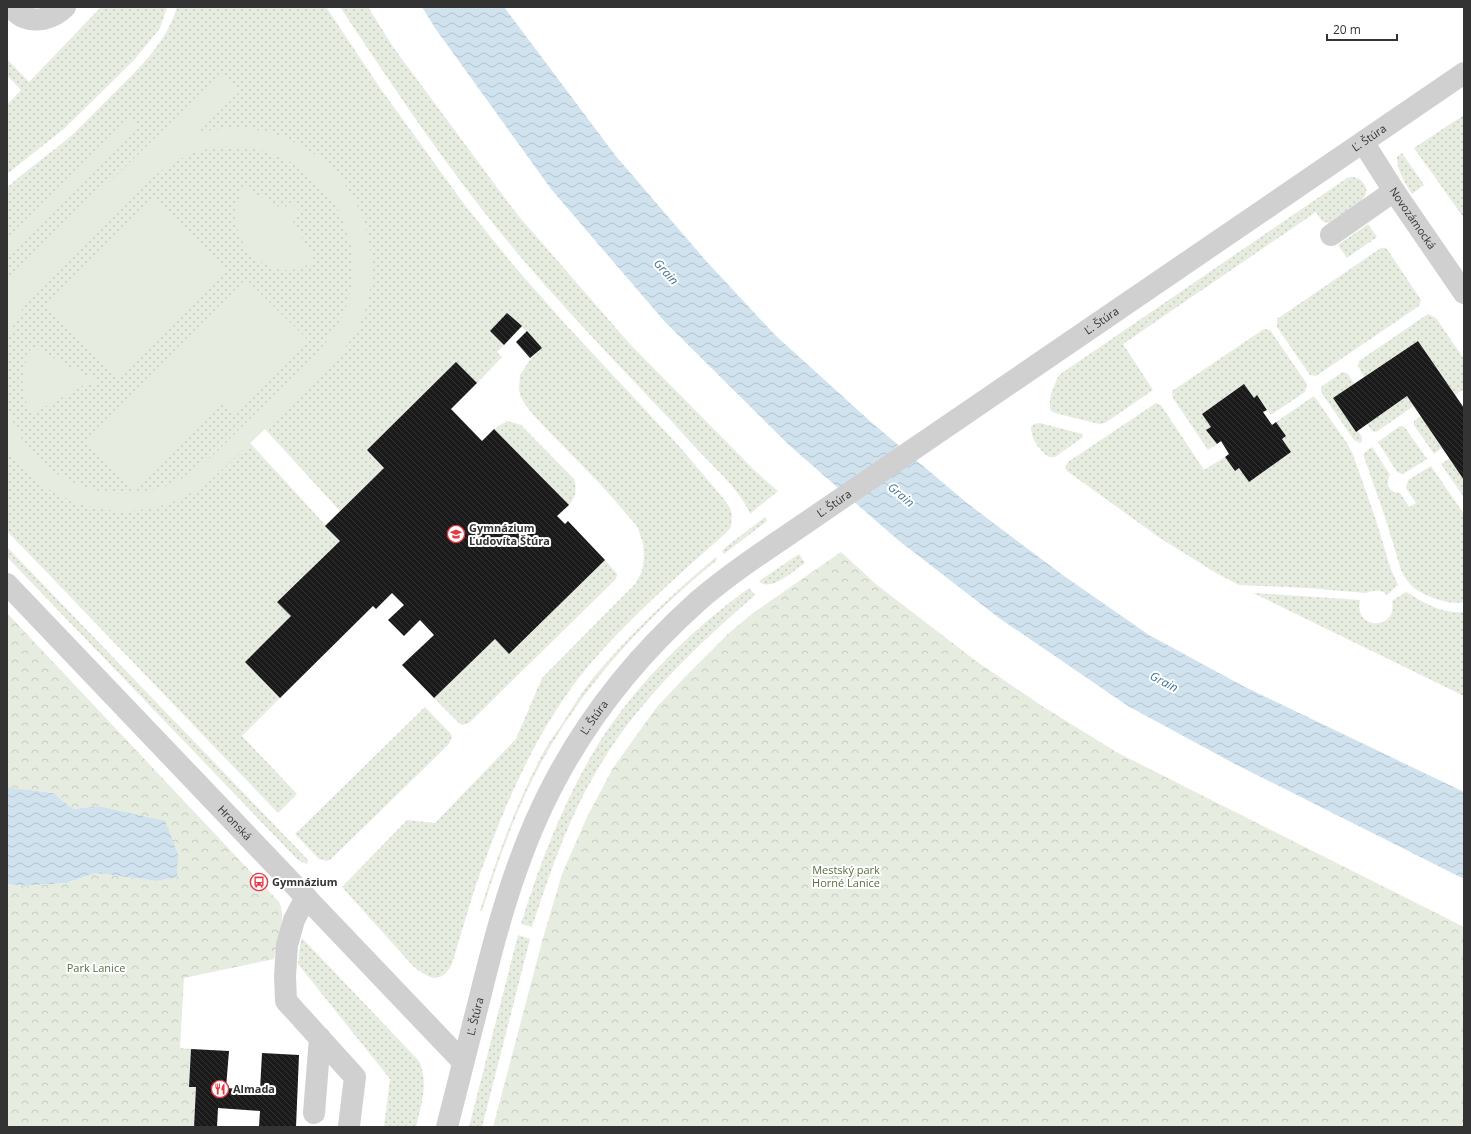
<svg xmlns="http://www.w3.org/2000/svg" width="1471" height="1134" viewBox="0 0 1471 1134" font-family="'Open Sans',sans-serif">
  <defs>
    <pattern id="grass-dots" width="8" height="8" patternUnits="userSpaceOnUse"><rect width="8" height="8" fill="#e6ecdf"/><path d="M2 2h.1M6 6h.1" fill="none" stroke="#c6cbc0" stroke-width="1.8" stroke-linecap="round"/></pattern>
    <pattern id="forest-crowns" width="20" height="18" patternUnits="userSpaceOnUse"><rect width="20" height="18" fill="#e6ecdf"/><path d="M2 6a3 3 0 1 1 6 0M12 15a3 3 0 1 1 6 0" fill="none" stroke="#c6cbc0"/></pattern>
    <pattern id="water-waves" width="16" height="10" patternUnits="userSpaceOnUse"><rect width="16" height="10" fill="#cfe2ee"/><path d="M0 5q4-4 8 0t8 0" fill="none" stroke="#b2c2cd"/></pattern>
    <pattern id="building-back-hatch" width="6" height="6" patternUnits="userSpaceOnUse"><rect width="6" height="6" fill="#1a1a1a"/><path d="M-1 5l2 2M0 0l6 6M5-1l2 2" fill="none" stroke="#333"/></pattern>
  </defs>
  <rect width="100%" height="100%" fill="#fff"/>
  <g fill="url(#grass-dots)">
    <path d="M 101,7 L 167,7 L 160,28 L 135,59 L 65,128 L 7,174 L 7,105 L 21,90 L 7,75 L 7,59 L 29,82 Z"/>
    <path d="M 177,7 L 326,7 L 380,88 L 464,204 L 514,266 L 566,325 L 679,446 L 723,498 L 730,508 L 732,515 L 731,527 L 727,532 C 680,574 631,616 590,664 C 543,720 512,787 487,855 C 473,890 463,928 452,964 C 441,985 429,979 413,966 L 342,887 L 407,820 L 435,823 L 516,739 L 542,678 L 635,584 L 642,571 L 644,558 L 643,543 L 637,526 L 602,486 L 536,418 L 524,403 L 520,395 L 519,388 L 520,375 L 530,360 L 542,348 L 508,313 L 490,331 L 504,345 L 497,352 L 502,357 L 477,383 L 456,363 L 367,450 L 384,468 L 340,511 L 265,429 L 250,443 L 340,541 L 277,601 L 291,616 L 245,662 L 280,698 L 242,736 L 297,794 L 278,813 L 7,531 L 7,188 C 27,169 50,154 71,136 C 84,124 96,111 108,99 C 135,72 166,45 177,7 Z"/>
    <path d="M 340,7 L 368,7 L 393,47 L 516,213 L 628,342 L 757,473 L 778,491 L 750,514 C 742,492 713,466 696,448 C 640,386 580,327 525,262 C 457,183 398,94 340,7 Z"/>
    <path d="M 1464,115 L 1464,218 L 1414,148 Z"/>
    <path d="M 1402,153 L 1424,185 L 1412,194 C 1405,182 1397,171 1397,157 Z"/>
    <path d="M 1351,177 C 1356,177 1361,179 1364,184 C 1375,199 1344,213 1334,221 L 1329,223 L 1322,221 L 1316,212 L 1123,344 L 1153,390 L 1105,423 L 1099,424 L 1055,413 L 1051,411 C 1047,399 1054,386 1059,375 L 1347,178 Z"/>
    <path d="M 1368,224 L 1377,237 L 1347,258 L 1338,245 Z"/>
    <path d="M 1381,248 L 1385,248 L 1387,249 L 1421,300 L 1419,306 L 1316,376 L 1310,375 L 1277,327 L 1277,319 Z"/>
    <path d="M 1428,314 L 1436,318 L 1464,359 L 1464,389 L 1455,395 L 1418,341 L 1364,377 L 1358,366 L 1359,361 Z"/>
    <path d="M 1264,329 L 1270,330 L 1307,384 L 1305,392 L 1271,415 L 1258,396 L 1254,398 L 1244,385 L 1202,414 L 1211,427 L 1207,430 L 1217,444 L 1208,450 L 1173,398 L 1172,391 Z"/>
    <path d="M 1343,372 L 1348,374 L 1354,384 L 1333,398 L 1356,432 L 1358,431 L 1362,437 L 1362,441 L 1360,443 L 1354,440 L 1321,392 L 1321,388 L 1322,386 Z"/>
    <path d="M 1314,396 L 1347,443 L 1353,455 L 1376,520 L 1390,567 L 1398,585 L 1387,595 C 1381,589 1373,590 1366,593 L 1308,588 L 1239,585 L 1216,573 L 1160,538 L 1067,471 L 1065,468 L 1068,462 L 1156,403 L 1161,405 L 1204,470 L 1225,457 L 1235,471 L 1239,468 L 1249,481 L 1291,452 L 1282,439 L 1286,436 L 1276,422 Z"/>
    <path d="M 1407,396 L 1414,406 L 1376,432 L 1372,431 L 1367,424 Z"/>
    <path d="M 1421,416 L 1442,448 L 1434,454 L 1414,425 L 1414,421 Z"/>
    <path d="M 507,421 L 521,425 L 574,479 C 577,489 576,497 569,505 L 494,429 Z"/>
    <path d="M 1040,423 L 1082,434 L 1083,437 L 1055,457 L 1049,457 C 1039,450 1031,439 1031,427 L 1034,424 Z"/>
    <path d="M 1400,426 L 1404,427 L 1406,429 L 1427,459 L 1403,474 L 1397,472 L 1378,442 Z"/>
    <path d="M 1372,447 L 1390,475 C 1385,484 1389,493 1400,493 L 1409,507 L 1416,503 L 1406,488 L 1408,480 L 1431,466 L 1464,514 L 1464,602 C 1449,606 1420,595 1410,584 C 1406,580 1404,575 1401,570 L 1385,517 L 1363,454 Z"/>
    <path d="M 1450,458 L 1464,480 L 1464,495 L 1463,496 L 1441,464 Z"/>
    <path d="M 765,517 L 767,521 L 724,554 L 722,551 L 726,547 Z"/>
    <path d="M 7,547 L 308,860 L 307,864 L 298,860 L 7,557 Z"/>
    <path d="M 799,554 L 805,563 C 794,570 771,593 759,581 Z"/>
    <path d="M 716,557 L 717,560 C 650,615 593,674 549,749 C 520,797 499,858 482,911 L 480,911 C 497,856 517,802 544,751 C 550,741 557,731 564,721 C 573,706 582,692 593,678 C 630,634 672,594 716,557 Z"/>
    <path d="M 605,560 L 617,574 L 616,579 L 469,723 L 462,725 L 459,723 L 434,698 L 495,639 L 510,654 Z"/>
    <path d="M 749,588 L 755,595 C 699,644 641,698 602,762 C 570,813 551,870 532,927 L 521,924 C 540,862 564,801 597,746 C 636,684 690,631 749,588 Z"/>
    <path d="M 1406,592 C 1425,603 1441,614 1464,612 L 1464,696 L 1253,593 L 1360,600 C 1353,632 1399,630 1392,601 Z"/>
    <path d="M 425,707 L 450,733 L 452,737 L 449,744 L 331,859 L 327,861 L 319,859 L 295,834 Z"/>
    <path d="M 518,935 L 530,939 L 482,1127 L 469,1127 Z"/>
    <path d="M 302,938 L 419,1061 C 429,1083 421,1105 416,1127 L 384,1127 L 390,1079 L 298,964 L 300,945 Z"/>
  </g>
  <g fill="url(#forest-crowns)">
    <path d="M 841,552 L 877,585 L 976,661 L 1042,706 L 1118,753 L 1464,927 L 1464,1127 L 493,1127 L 543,938 L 562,874 L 587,817 L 613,768 L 656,708 L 684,678 L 729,633 L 753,613 Z"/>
    <path d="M 7,613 L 279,902 C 287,917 277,942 274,959 L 184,978 L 180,1048 L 191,1049 L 189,1087 L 196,1087 L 194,1127 L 7,1127 L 7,884 L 22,886 L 66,883 L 96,873 L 156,881 L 98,806 L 73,809 L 53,793 L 7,787 Z"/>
  </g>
  <g fill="#e6ecdf">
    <path d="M 221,74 L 239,92 L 198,132 C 220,129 240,126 262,131 C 341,148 387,226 367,305 C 361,328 347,346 332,364 L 222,470 C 211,480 199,489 185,496 C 138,521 82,513 39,483 C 31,477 9,456 7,447 C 5,439 7,414 7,405 C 11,418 17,432 25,443 C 58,490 123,507 175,482 C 188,476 199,467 210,458 L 318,352 C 327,341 336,330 342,317 C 380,233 313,140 221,147 C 192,149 168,164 146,183 L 38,288 C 24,305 14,321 7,342 L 7,281 Z"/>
    <path d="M 129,118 L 138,127 L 7,254 L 7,238 Z"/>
    <path d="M 243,187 L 283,209 L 291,202 L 301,213 L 293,221 L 315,261 C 308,265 300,269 292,270 C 265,272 242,251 237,226 C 234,213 239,199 243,187 Z"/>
    <path d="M 155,198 L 227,271 L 119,379 L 46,306 Z"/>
    <path d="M 246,279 L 308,340 L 234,414 L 221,401 L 135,488 L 87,440 Z"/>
    <path d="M 32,346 L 89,377 L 94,375 L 97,378 L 97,381 L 95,383 L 92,384 L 89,382 L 32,414 C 18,390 21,371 32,346 Z"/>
  </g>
  <g fill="url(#water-waves)">
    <path d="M 422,7 L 504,7 L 615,155 L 707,262 L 775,335 L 871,422 L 967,503 L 1064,576 L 1149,635 L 1243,686 L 1464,792 L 1464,879 L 1233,763 L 1128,706 L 999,618 L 898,540 L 790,446 L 665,322 L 551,189 L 435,28 Z"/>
    <path d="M 7,787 L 53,793 L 73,809 L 98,806 L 165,821 L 178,854 L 177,877 L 156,881 L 96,873 L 66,883 L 22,886 L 7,884 Z"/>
  </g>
  <g fill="url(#building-back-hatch)">
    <path d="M 507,313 L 522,326 L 504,345 L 490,331 Z"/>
    <path d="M 527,331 L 542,348 L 530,358 L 516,342 Z"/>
    <path d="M 1418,341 L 1464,408 L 1464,480 L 1407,396 L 1356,432 L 1333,398 Z"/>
    <path d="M 456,362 L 477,383 L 451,409 L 482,441 L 494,429 L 569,505 L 557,516 L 565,524 L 568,521 L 605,560 L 509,654 L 495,639 L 434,698 L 402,665 L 434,635 L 420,620 L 404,636 L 388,620 L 404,605 L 392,593 L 376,609 L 373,606 L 280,698 L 245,662 L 291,616 L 277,602 L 340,541 L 325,526 L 384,468 L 367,450 Z"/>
    <path d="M 1244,384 L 1254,398 L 1257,395 L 1267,410 L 1263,412 L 1272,425 L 1276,422 L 1286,436 L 1282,439 L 1291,452 L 1249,482 L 1239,468 L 1235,471 L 1225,457 L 1229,454 L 1221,441 L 1217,444 L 1206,430 L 1211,427 L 1202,414 Z"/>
    <path d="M 191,1049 L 229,1051 L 226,1088 L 260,1090 L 262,1053 L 299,1055 L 296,1127 L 259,1127 L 260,1111 L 218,1108 L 217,1127 L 194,1127 L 196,1087 L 189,1087 Z"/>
  </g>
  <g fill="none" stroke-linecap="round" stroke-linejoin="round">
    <g stroke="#d0d0d0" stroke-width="22">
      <path d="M 11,7 C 14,10 17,14 21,16 C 36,23 53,19 65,7"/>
      <path id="s1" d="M 1363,142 L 1394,191 L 1464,293"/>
      <path d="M 1331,235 L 1394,191"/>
      <path id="s2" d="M 7,584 L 463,1062"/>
      <path d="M 306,897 L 294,920 L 287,945 L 285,976 L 286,1001 L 355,1077 L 349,1126"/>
      <path d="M 314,1113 L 320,1038"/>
      <path id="s3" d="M 447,1127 C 458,1084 469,1040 480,997 C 498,923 519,848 555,781 C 591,713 640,653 697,602 C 724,578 755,557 785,537 L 1464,73"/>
    </g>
  </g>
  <defs>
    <symbol id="university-ring" viewBox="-11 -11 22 22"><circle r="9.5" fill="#fff" stroke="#e63946" stroke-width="1.5"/><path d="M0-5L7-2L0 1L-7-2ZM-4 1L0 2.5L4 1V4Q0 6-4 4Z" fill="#e63946"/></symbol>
    <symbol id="bus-ring" viewBox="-11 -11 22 22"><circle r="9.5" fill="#fff" stroke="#e63946" stroke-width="1.5"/><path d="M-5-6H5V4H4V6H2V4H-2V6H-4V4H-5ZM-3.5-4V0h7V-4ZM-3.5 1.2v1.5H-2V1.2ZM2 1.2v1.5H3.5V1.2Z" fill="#e63946"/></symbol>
    <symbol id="restaurant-ring" viewBox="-11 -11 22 22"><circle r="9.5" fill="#fff" stroke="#e63946" stroke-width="1.5"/><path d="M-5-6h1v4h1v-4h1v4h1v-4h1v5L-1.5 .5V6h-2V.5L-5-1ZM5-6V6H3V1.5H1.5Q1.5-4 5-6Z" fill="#e63946"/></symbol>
  </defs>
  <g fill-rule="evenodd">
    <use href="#university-ring" x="446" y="524" width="20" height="20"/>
    <use href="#bus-ring" x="249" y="872" width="20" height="20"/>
    <use href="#restaurant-ring" x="210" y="1079" width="20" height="20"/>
  </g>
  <g text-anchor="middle" stroke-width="4" stroke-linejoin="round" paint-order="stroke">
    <g font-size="11" fill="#333" stroke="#fff">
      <text dy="4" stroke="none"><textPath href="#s3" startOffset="1410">Ľ. Štúra</textPath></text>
      <text dy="4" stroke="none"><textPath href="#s1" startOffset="91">Novozámocká</textPath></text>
      <text dy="4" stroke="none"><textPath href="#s3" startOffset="1086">Ľ. Štúra</textPath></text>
      <text dy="4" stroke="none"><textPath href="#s3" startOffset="762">Ľ. Štúra</textPath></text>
      <text dy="4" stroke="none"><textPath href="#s3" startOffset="438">Ľ. Štúra</textPath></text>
      <text dy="4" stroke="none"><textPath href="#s2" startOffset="330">Hronská</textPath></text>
      <text dy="4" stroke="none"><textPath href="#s3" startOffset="114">Ľ. Štúra</textPath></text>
    </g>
    <g font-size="11" font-weight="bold" fill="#333" stroke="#fff" text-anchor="start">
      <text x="469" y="532">Gymnázium<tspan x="469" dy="13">Ľudovíta Štúra</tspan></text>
      <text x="272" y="886">Gymnázium</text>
      <text x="233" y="1093">Almada</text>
    </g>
    <g font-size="11" fill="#56703f" stroke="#fff">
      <text x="846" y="874">Mestský park<tspan x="846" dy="13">Horné Lanice</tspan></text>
      <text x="96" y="972">Park Lanice</text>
    </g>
    <g font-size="12" font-style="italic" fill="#3f7597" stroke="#fff">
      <text transform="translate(666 272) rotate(48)" y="4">Grain</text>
      <text transform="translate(901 495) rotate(40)" y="4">Grain</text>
      <text transform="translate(1164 682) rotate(28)" y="4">Grain</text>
    </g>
  </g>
  <rect width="1471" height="1134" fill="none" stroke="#333333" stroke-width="16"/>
  <path d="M1327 34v6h70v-6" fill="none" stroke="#333333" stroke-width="2"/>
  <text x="1333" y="34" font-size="12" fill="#333333" stroke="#ffffff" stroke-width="3" paint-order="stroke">20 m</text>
</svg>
